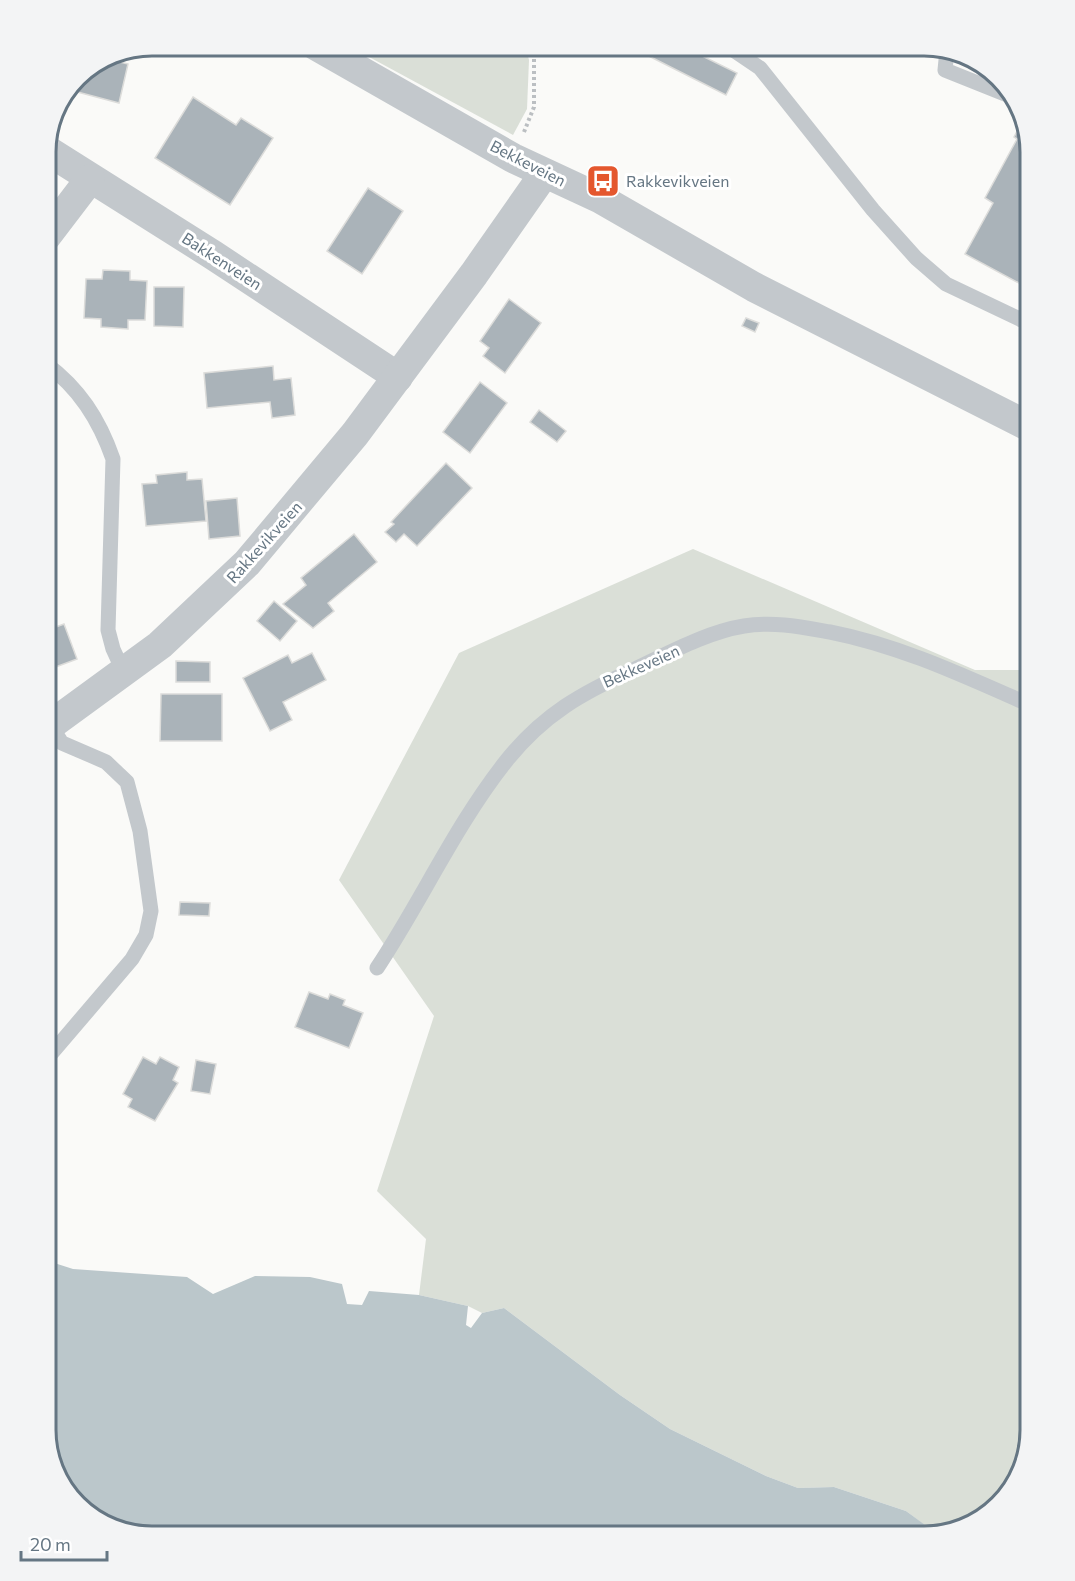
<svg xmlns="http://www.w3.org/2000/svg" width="1075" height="1581" viewBox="0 0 1075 1581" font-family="Commissioner,sans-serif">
  <rect width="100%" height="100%" fill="#fafaf8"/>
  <g fill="#dadfd7">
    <path d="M 347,45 L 525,45 L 529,60 L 527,109 L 513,135 Z"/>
    <path d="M 693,549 L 975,670 L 1030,670 L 1030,1429 L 1016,1483 L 976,1522 L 935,1533 L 906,1511 L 834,1487 L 798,1488 L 766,1476 L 670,1429 L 620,1395 L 504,1308 L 482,1313 L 468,1306 L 419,1295 L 426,1239 L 377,1191 L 434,1016 L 339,880 L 459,653 Z"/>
  </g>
  <path fill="#bbc7cb" d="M 45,1260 L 73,1269 L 187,1277 L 213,1294 L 255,1276 L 310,1277 L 342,1284 L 347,1304 L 362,1305 L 369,1291 L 419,1295 L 468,1306 L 466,1325 L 471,1328 L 482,1313 L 504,1308 L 620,1395 L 670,1429 L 766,1476 L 798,1488 L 834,1487 L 906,1511 L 936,1533 L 923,1536 L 145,1536 L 98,1522 L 59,1482 L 45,1429 Z"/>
  <g fill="#aab3b9" stroke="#dcdcda" stroke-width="1.5">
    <path d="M 627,45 L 680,45 L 737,73 L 726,95 Z"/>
    <path d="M 104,58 L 128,64 L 119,103 L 70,90 L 77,76 Z"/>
    <path d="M 193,97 L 236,125 L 241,118 L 273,138 L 230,205 L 155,158 Z"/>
    <path d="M 1022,122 L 1030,152 L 1030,289 L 965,254 L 993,203 L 985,198 L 1017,139 L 1014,137 Z"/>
    <path d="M 368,188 L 403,211 L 362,274 L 327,251 Z"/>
    <path d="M 103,270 L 130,271 L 130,280 L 147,281 L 145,320 L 128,320 L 128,329 L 101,327 L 101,319 L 84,318 L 86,279 L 102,279 Z"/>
    <path d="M 154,287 L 184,287 L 183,327 L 154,326 Z"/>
    <path d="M 509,299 L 541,323 L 505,373 L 483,356 L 489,348 L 480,341 Z"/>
    <path d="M 746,318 L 759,323 L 755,332 L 742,326 Z"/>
    <path d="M 273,366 L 274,380 L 291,378 L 295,415 L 272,418 L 270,402 L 207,408 L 204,373 Z"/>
    <path d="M 480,382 L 507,403 L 470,453 L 443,432 Z"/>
    <path d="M 539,410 L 566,431 L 557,442 L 530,422 Z"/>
    <path d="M 446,463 L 472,488 L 417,546 L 404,534 L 396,542 L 385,532 L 394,524 L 391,522 Z"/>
    <path d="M 187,472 L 187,480 L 202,479 L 206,521 L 146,526 L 142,484 L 157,483 L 156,475 Z"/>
    <path d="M 237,498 L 240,536 L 209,539 L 206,501 Z"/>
    <path d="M 354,534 L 377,562 L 328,603 L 334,611 L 313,628 L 283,604 L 306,585 L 301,578 Z"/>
    <path d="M 274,601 L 297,621 L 280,641 L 257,621 Z"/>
    <path d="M 64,624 L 77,659 L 45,671 L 45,631 Z"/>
    <path d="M 312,653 L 326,680 L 283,702 L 292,720 L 270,731 L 243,678 L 288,655 L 292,663 Z"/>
    <path d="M 176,661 L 210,662 L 210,682 L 176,682 Z"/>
    <path d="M 161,694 L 222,694 L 222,741 L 160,741 Z"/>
    <path d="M 180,902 L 210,903 L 209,916 L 179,915 Z"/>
    <path d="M 309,992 L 328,999 L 330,994 L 345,1000 L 343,1005 L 363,1013 L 349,1048 L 295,1027 Z"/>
    <path d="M 143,1057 L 156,1064 L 160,1057 L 179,1067 L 173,1080 L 178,1083 L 155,1121 L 128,1107 L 132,1099 L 123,1094 Z"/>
    <path d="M 196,1060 L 216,1064 L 210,1094 L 191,1091 Z"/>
  </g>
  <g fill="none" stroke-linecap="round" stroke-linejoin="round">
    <path stroke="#bbbfc2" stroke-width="4" stroke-dasharray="3 3" stroke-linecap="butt" d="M 524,132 L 534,107 L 534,45"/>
    <g stroke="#c3c8cc" stroke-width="15">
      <path d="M 726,45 L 760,68 L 873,210 L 916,258 L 946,284 L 1030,324"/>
      <path d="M 947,50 L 945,70 L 1015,98"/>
      <path d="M 45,363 C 79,388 99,419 113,459 L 108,630 L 113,649 L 124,673"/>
      <path d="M 377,968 C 422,900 456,824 507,760 C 544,714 582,693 635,669 C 669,653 707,632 744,626 C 774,621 802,627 830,632 C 901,646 964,676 1030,705"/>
      <path d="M 45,1061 L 132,959 L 146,935 L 151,911 L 140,831 L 127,782 L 106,762 L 62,743 L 51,726"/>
    </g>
    <g stroke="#c3c8cc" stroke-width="30">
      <path d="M 315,45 L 513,158 L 601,199 L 754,287 L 1030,427"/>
      <path d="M 45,149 L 213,255 L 398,377"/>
      <path d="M 45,238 L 90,179"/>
      <path d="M 45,729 L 160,645 L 247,563 L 355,434 L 474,274 L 544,174"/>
    </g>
  </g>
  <defs>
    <symbol id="bus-square" viewBox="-11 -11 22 22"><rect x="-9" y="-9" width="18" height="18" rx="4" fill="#e4572e" stroke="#fff"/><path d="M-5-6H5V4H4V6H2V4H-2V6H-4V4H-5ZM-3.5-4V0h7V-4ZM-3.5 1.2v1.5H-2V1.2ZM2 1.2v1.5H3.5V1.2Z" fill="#fff"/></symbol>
  </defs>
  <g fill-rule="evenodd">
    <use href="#bus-square" x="584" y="162" width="38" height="38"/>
  </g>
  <g text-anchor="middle" stroke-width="6" stroke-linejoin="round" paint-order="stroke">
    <g font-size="16" fill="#657683" stroke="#fff">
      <text transform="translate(528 163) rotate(27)" y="6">Bekkeveien</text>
      <text transform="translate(222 261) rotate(33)" y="6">Bakkenveien</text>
      <text transform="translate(264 542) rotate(-48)" y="6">Rakkevikveien</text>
      <text transform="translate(641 666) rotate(-24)" y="6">Bekkeveien</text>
    </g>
    <g font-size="16" fill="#657683" stroke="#fff" text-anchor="start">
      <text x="626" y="187">Rakkevikveien</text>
    </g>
  </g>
  <path d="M0 0H1075V1581H0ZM152 56H924A96 96 0 0 1 1020 152V1430A96 96 0 0 1 924 1526H152A96 96 0 0 1 56 1430V152A96 96 0 0 1 152 56Z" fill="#f3f4f5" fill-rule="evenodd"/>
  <path fill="none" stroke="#657683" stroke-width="3" d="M152 56H924A96 96 0 0 1 1020 152V1430A96 96 0 0 1 924 1526H152A96 96 0 0 1 56 1430V152A96 96 0 0 1 152 56Z"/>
  <path d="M21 1551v9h86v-9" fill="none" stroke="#657683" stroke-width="3"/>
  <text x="30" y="1551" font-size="18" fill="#657683" stroke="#ffffff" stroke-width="4.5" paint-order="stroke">20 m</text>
</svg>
